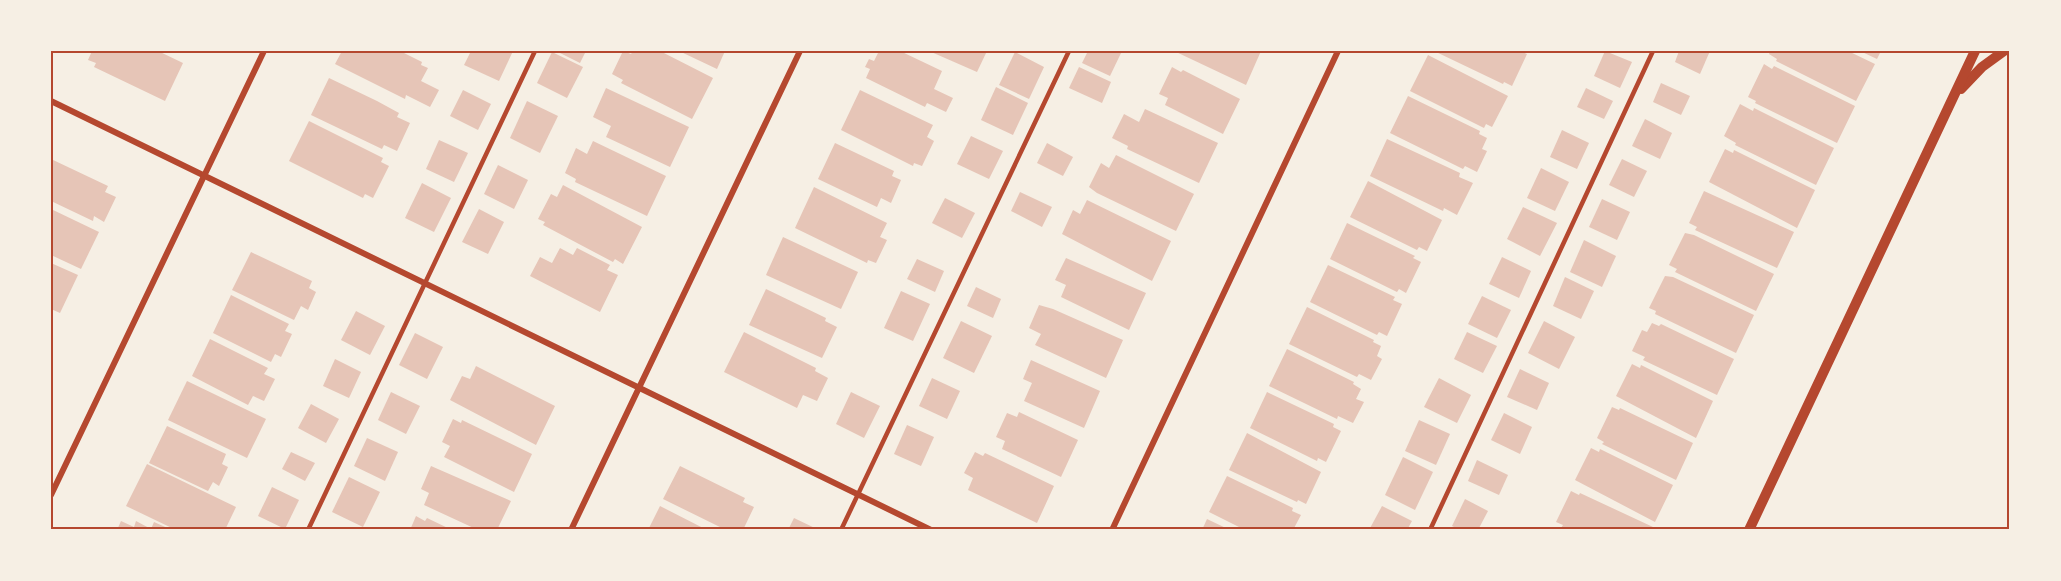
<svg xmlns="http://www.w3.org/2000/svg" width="2061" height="581" viewBox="0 0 2061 581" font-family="'Golos Text',sans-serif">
  <rect width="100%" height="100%" fill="#f6efe4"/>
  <g fill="#e6c5b7">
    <path d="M 92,51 L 158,51 L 183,63 L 165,101 L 94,67 L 96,63 L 88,60 Z"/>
    <path d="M 342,51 L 400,51 L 422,62 L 421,65 L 428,68 L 421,81 L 439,90 L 430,107 L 406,95 L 405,99 L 335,64 Z"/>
    <path d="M 471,51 L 513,51 L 499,81 L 464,65 Z"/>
    <path d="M 556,51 L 586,51 L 580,63 Z"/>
    <path d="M 623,51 L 631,54 L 633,51 L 660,51 L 713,78 L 692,119 L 621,83 L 623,80 L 612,74 Z"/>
    <path d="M 679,51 L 725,51 L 717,69 Z"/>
    <path d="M 879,51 L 900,51 L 942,71 L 934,89 L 953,98 L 946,112 L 927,103 L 925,107 L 866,78 L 870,69 L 865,67 L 869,59 L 874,61 Z"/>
    <path d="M 929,51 L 987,51 L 977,72 Z"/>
    <path d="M 1088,51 L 1122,51 L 1110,76 L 1082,63 Z"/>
    <path d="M 1174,51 L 1261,51 L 1246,85 Z"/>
    <path d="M 1434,51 L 1520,51 L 1527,54 L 1512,86 L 1504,82 L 1503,84 Z"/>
    <path d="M 1605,51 L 1632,62 L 1620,88 L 1594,76 Z"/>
    <path d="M 1679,51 L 1710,51 L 1700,74 L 1675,62 Z"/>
    <path d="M 1770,51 L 1848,51 L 1875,64 L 1856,101 L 1776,61 L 1777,59 L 1769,54 Z"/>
    <path d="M 1860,51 L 1881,51 L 1877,59 Z"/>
    <path d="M 552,52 L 583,67 L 567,98 L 537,83 Z"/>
    <path d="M 1015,52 L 1044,67 L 1029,99 L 999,85 Z"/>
    <path d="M 1428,55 L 1508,96 L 1492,127 L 1486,124 L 1484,128 L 1410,91 Z"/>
    <path d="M 1764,64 L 1772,69 L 1774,66 L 1855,106 L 1837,143 L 1755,103 L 1756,101 L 1748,97 Z"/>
    <path d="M 1079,67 L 1111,82 L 1102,103 L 1069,88 Z"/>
    <path d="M 1172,67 L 1181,72 L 1183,70 L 1240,99 L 1223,134 L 1165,105 L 1168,98 L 1159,94 Z"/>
    <path d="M 329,78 L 377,101 L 399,113 L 397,117 L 410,123 L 397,151 L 384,145 L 382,149 L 311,115 Z"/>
    <path d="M 1661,83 L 1690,96 L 1681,115 L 1653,102 Z"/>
    <path d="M 996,87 L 1028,103 L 1013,135 L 981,120 Z"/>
    <path d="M 606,88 L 689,127 L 670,167 L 606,137 L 611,126 L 593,117 Z"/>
    <path d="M 1586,88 L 1613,101 L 1604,119 L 1577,107 Z"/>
    <path d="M 463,90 L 491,104 L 478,130 L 450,116 Z"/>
    <path d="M 860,90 L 933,125 L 927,137 L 934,141 L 922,166 L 914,163 L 913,166 L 841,130 Z"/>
    <path d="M 1408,96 L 1480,131 L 1479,134 L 1487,138 L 1482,149 L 1487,151 L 1477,172 L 1465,166 L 1463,169 L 1390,133 Z"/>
    <path d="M 527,101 L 558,116 L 540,153 L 510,138 Z"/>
    <path d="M 1740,104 L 1753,111 L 1754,108 L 1834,148 L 1816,185 L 1735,145 L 1736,143 L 1724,136 Z"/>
    <path d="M 1145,109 L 1218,143 L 1199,183 L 1127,149 L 1128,146 L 1112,138 L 1124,114 L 1139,122 Z"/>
    <path d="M 1645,119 L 1672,133 L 1660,159 L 1632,146 Z"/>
    <path d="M 309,121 L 383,158 L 381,162 L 389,166 L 373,198 L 365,194 L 363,198 L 289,161 Z"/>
    <path d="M 1562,130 L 1589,143 L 1577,169 L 1550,157 Z"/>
    <path d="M 971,136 L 1003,151 L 989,179 L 957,164 Z"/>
    <path d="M 1387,139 L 1460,173 L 1459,177 L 1473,183 L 1457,215 L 1444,208 L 1443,211 L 1370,176 Z"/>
    <path d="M 439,140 L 468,153 L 454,182 L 426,169 Z"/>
    <path d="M 593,141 L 666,176 L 647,216 L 575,182 L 576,179 L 565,173 L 576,148 L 587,154 Z"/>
    <path d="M 835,143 L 894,171 L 892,176 L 901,180 L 891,203 L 881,198 L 877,207 L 818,179 Z"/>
    <path d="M 1047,143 L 1073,157 L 1063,176 L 1037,163 Z"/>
    <path d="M 1725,149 L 1733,153 L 1734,150 L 1815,190 L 1797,228 L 1709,182 Z"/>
    <path d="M 1116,155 L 1194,194 L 1176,231 L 1097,193 L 1089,187 L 1101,163 L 1109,168 Z"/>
    <path d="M 51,159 L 108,186 L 105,192 L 116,197 L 104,222 L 94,216 L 93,221 L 51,201 Z"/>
    <path d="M 1622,159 L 1647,171 L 1634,197 L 1609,185 Z"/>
    <path d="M 498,165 L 528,180 L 514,209 L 484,194 Z"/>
    <path d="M 1541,168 L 1569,182 L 1555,211 L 1527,198 Z"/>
    <path d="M 1368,181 L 1442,220 L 1427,251 L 1419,247 L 1417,250 L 1350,217 Z"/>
    <path d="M 422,183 L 451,198 L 434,232 L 405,218 Z"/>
    <path d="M 563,185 L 642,227 L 623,264 L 615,259 L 613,262 L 543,225 L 545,222 L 538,219 L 551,194 L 557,197 Z"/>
    <path d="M 814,187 L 887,223 L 880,237 L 887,240 L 876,263 L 868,260 L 867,263 L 795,228 Z"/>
    <path d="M 1704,191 L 1794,232 L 1777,268 L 1695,230 L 1697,227 L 1689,223 Z"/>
    <path d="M 1020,192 L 1052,207 L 1042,227 L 1011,211 Z"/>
    <path d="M 945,198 L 975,213 L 962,238 L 932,223 Z"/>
    <path d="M 1602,199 L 1630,212 L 1617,240 L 1589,227 Z"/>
    <path d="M 1087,200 L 1171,241 L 1152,281 L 1062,234 L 1073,210 L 1080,214 Z"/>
    <path d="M 1523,207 L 1557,223 L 1540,256 L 1507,239 Z"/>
    <path d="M 51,209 L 99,232 L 81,269 L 51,255 Z"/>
    <path d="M 479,209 L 504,222 L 488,254 L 462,242 Z"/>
    <path d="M 1347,223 L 1415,256 L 1413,258 L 1421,262 L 1406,293 L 1399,289 L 1397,292 L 1330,259 Z"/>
    <path d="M 1685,233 L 1694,235 L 1774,274 L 1756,311 L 1675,272 L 1677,269 L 1669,265 Z"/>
    <path d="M 783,237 L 858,272 L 841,309 L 766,275 Z"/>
    <path d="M 1584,240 L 1616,256 L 1602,287 L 1570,272 Z"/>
    <path d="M 560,248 L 573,255 L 577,248 L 610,265 L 607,270 L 618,275 L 600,312 L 530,276 L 540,257 L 552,263 Z"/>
    <path d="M 251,252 L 312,281 L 309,288 L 316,292 L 308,310 L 301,306 L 294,320 L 232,290 Z"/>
    <path d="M 1502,257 L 1531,271 L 1519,298 L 1489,284 Z"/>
    <path d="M 1066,258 L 1146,293 L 1129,330 L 1061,297 L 1066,285 L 1055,280 Z"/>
    <path d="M 917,259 L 944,271 L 935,292 L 907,279 Z"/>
    <path d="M 51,263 L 78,275 L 60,313 L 51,309 Z"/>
    <path d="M 1328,265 L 1395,297 L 1393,300 L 1402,304 L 1387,336 L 1379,332 L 1377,335 L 1310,302 Z"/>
    <path d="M 1665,276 L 1673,277 L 1754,315 L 1736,353 L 1655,314 L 1656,311 L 1649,308 Z"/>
    <path d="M 1565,277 L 1594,291 L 1581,319 L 1553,306 Z"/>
    <path d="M 976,287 L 1001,299 L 993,318 L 967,306 Z"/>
    <path d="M 766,289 L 826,318 L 825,321 L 837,327 L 822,358 L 749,325 Z"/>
    <path d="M 901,291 L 930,304 L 913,341 L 884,328 Z"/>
    <path d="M 231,295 L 289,324 L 285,331 L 292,334 L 281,357 L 275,354 L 271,362 L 213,333 Z"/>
    <path d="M 1482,296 L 1511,310 L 1497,338 L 1468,324 Z"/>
    <path d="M 1039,305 L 1053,309 L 1123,340 L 1106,378 L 1035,345 L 1041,334 L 1029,328 Z"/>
    <path d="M 1307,307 L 1374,340 L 1373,342 L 1381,346 L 1377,356 L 1382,359 L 1371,380 L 1359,374 L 1357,377 L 1289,344 Z"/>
    <path d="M 356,311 L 385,326 L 370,355 L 341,340 Z"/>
    <path d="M 961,321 L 992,336 L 974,373 L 943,358 Z"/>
    <path d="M 1544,321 L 1575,337 L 1559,369 L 1528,353 Z"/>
    <path d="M 1652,323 L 1659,326 L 1661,324 L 1734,359 L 1717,395 L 1643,360 L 1645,357 L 1632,351 L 1642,330 L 1647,332 Z"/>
    <path d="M 744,332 L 816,368 L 815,371 L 828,378 L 817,401 L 803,395 L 797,408 L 724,372 Z"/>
    <path d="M 1467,332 L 1497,346 L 1483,373 L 1454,359 Z"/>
    <path d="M 415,333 L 443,347 L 427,379 L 399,365 Z"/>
    <path d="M 210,339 L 268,368 L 264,374 L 275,379 L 264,401 L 253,396 L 248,405 L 192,376 Z"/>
    <path d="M 1287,349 L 1354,382 L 1353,384 L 1361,389 L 1356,399 L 1364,402 L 1353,423 L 1338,416 L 1337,419 L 1269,386 Z"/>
    <path d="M 335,359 L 361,372 L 349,398 L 323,386 Z"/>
    <path d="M 1031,360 L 1100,391 L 1084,428 L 1024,401 L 1032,383 L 1023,379 Z"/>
    <path d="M 1632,364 L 1640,368 L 1641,365 L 1713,401 L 1696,438 L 1616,396 Z"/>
    <path d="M 476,366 L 555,406 L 536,445 L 450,400 L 462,376 L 470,379 Z"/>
    <path d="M 1520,369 L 1549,383 L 1537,410 L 1507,397 Z"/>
    <path d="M 932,378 L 960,391 L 947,419 L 919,406 Z"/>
    <path d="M 1439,378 L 1471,395 L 1457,423 L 1424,407 Z"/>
    <path d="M 187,381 L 266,419 L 247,458 L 168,420 Z"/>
    <path d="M 391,392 L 420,406 L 406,434 L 378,420 Z"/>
    <path d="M 851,392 L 880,406 L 864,438 L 836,424 Z"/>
    <path d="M 1267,392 L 1334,424 L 1333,427 L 1341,431 L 1326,462 L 1318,458 L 1317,461 L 1250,428 Z"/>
    <path d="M 311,404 L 339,419 L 326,443 L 298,428 Z"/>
    <path d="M 1612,407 L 1619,410 L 1620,408 L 1693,443 L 1676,480 L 1602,444 L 1604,442 L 1597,438 Z"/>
    <path d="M 1019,412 L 1078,440 L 1061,477 L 1002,449 L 1005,441 L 996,437 L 1007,413 L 1017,417 Z"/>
    <path d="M 1504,413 L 1532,427 L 1520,454 L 1491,440 Z"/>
    <path d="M 453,419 L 461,423 L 462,420 L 532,454 L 514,492 L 444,457 L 450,446 L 442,442 Z"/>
    <path d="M 1419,420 L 1450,434 L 1436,465 L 1405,451 Z"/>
    <path d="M 907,425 L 934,437 L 921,466 L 894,454 Z"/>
    <path d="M 167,426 L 226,454 L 222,464 L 228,467 L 219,486 L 213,482 L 208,491 L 149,463 Z"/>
    <path d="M 1247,433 L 1321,472 L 1306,504 L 1298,500 L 1297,502 L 1229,470 Z"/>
    <path d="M 367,438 L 398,452 L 385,481 L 354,466 Z"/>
    <path d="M 1591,448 L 1599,452 L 1600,449 L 1673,485 L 1655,522 L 1575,480 Z"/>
    <path d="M 291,452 L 315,463 L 305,481 L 282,469 Z"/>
    <path d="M 975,452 L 983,456 L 985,453 L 1054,486 L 1037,523 L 968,490 L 973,478 L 964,473 Z"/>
    <path d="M 1403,457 L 1433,472 L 1415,510 L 1385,495 Z"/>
    <path d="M 1477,460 L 1508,475 L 1499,495 L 1468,481 Z"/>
    <path d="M 147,464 L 236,507 L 225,530 L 176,530 L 126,506 Z"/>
    <path d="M 431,466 L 511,501 L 497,530 L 478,530 L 424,505 L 429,493 L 421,489 Z"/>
    <path d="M 680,466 L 745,498 L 743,502 L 754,507 L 743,530 L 726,530 L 663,499 Z"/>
    <path d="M 1227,476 L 1293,508 L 1292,511 L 1301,515 L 1293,530 L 1245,530 L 1209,512 Z"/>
    <path d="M 349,477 L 380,492 L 363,527 L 332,512 Z"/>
    <path d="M 272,487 L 299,500 L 285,529 L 258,516 Z"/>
    <path d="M 1571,491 L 1579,495 L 1580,493 L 1653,527 L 1651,530 L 1565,530 L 1561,528 L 1563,525 L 1556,522 Z"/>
    <path d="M 1465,499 L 1488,511 L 1478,530 L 1460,530 L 1452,526 Z"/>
    <path d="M 660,506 L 707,530 L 648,530 Z"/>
    <path d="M 1382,506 L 1412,521 L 1407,530 L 1369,530 Z"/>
    <path d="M 416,516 L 425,521 L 427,518 L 452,530 L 410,530 Z"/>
    <path d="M 794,518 L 819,530 L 788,530 Z"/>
    <path d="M 1207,519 L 1230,530 L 1202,530 Z"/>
    <path d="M 121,521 L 134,527 L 136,521 L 151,529 L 154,522 L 172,530 L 117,530 Z"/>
  </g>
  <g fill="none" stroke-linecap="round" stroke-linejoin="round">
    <g stroke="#b5482f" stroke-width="4.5">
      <path d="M 308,530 L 535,51"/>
      <path d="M 841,530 L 1069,51"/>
      <path d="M 1430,530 L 1653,51"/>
    </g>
    <g stroke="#b5482f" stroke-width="6">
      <path d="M 51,101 L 931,530"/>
      <path d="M 51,495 L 264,51"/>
      <path d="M 571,530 L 800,51"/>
      <path d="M 1112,530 L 1338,51"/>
    </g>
    <g stroke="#b5482f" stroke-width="10">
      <path d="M 1961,89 L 1982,67 L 2004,51"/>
      <path d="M 1749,530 L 1975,51"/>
    </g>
  </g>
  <rect width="2061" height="581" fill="none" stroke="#f6efe4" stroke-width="105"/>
  <rect x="52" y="52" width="1956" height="476" fill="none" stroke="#b5482f" stroke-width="2"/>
</svg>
